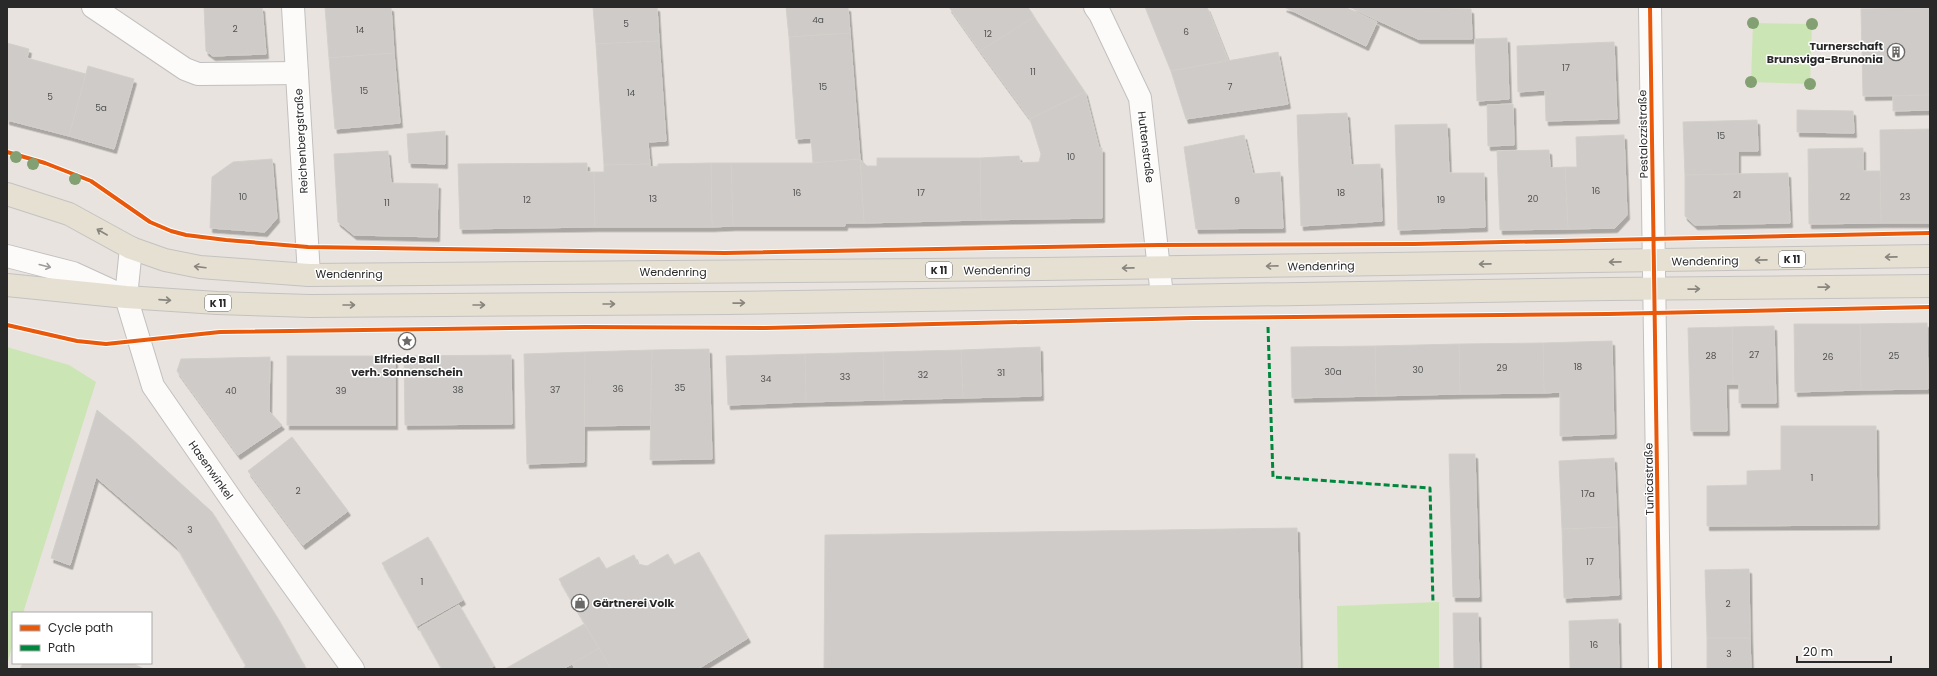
<svg xmlns="http://www.w3.org/2000/svg" width="1937" height="676" viewBox="0 0 1937 676" font-family="Poppins,sans-serif">
  <defs>
    <filter id="shadow"><feDropShadow dx="2.5" dy="4.5" stdDeviation="0" flood-color="#0004"/></filter>
  </defs>
  <rect width="100%" height="100%" fill="#e8e3de"/>
  <g fill="#cce5b5">
    <path d="M 1753,23 L 1812,24 L 1810,84 L 1751,82 Z"/>
    <path d="M 7,347 L 69,365 L 96,382 L 23,613 L 13,613 L 13,643 L 8,661 Z"/>
    <path d="M 1439,602 L 1439,669 L 1338,669 L 1337,606 Z"/>
  </g>
  <g fill="#cecbc8" stroke="#d3cfcb" filter="url(#shadow)">
    <path d="M 204,7 L 262,7 L 266,54 L 213,56 L 206,51 Z"/>
    <path d="M 325,7 L 391,7 L 394,53 L 329,58 Z"/>
    <path d="M 593,7 L 657,7 L 659,41 L 596,44 Z"/>
    <path d="M 786,7 L 848,7 L 850,33 L 789,37 Z"/>
    <path d="M 949,7 L 1028,7 L 1034,17 L 980,51 Z"/>
    <path d="M 1145,7 L 1207,7 L 1228,60 L 1171,71 Z"/>
    <path d="M 1284,7 L 1345,7 L 1377,22 L 1366,46 Z"/>
    <path d="M 1349,7 L 1471,9 L 1472,39 L 1418,39 Z"/>
    <path d="M 1930,8 L 1930,95 L 1863,96 L 1861,9 Z"/>
    <path d="M 1034,17 L 1085,92 L 1030,119 L 980,51 Z"/>
    <path d="M 850,33 L 860,159 L 813,163 L 811,138 L 796,139 L 789,37 Z"/>
    <path d="M 1507,38 L 1509,99 L 1477,101 L 1475,39 Z"/>
    <path d="M 659,41 L 666,141 L 648,142 L 650,164 L 604,165 L 596,44 Z"/>
    <path d="M 1614,42 L 1617,119 L 1546,121 L 1545,90 L 1518,92 L 1517,46 Z"/>
    <path d="M 7,43 L 29,49 L 27,58 L 86,74 L 69,136 L 7,120 Z"/>
    <path d="M 1278,52 L 1288,104 L 1186,119 L 1171,71 Z"/>
    <path d="M 394,53 L 400,123 L 335,129 L 329,58 Z"/>
    <path d="M 88,66 L 134,79 L 114,149 L 69,136 Z"/>
    <path d="M 1085,92 L 1099,148 L 1102,148 L 1102,218 L 981,220 L 980,158 L 1019,156 L 1020,163 L 1039,162 L 1041,154 L 1030,119 Z"/>
    <path d="M 1930,95 L 1930,110 L 1893,111 L 1893,96 Z"/>
    <path d="M 1513,104 L 1514,145 L 1488,146 L 1487,105 Z"/>
    <path d="M 1797,110 L 1853,111 L 1854,133 L 1797,132 Z"/>
    <path d="M 1347,113 L 1351,165 L 1380,164 L 1382,221 L 1301,226 L 1297,115 Z"/>
    <path d="M 1757,120 L 1758,151 L 1738,151 L 1738,174 L 1685,175 L 1683,122 Z"/>
    <path d="M 1447,124 L 1449,173 L 1484,173 L 1485,227 L 1398,230 L 1395,125 Z"/>
    <path d="M 1930,129 L 1930,223 L 1881,223 L 1880,130 Z"/>
    <path d="M 445,131 L 445,164 L 409,163 L 407,134 Z"/>
    <path d="M 1244,135 L 1253,174 L 1280,172 L 1283,228 L 1196,229 L 1184,147 Z"/>
    <path d="M 1624,135 L 1627,215 L 1615,228 L 1568,229 L 1565,167 L 1577,167 L 1576,137 Z"/>
    <path d="M 1863,148 L 1863,171 L 1880,171 L 1881,223 L 1809,224 L 1808,149 Z"/>
    <path d="M 1549,150 L 1550,168 L 1565,167 L 1568,229 L 1500,230 L 1497,151 Z"/>
    <path d="M 388,151 L 391,183 L 438,184 L 437,237 L 354,235 L 338,222 L 334,154 Z"/>
    <path d="M 877,158 L 980,158 L 981,220 L 864,223 L 860,159 L 867,166 L 877,166 Z"/>
    <path d="M 272,159 L 277,218 L 265,232 L 210,228 L 212,177 L 233,162 Z"/>
    <path d="M 860,159 L 864,223 L 845,223 L 845,226 L 733,226 L 731,163 L 813,163 Z"/>
    <path d="M 587,163 L 587,172 L 594,172 L 595,227 L 460,229 L 458,164 Z"/>
    <path d="M 711,163 L 731,163 L 733,226 L 712,227 Z"/>
    <path d="M 711,163 L 712,227 L 595,227 L 594,172 L 604,172 L 604,165 L 650,164 L 650,167 L 658,166 L 658,164 Z"/>
    <path d="M 1788,173 L 1790,223 L 1695,225 L 1685,216 L 1685,175 Z"/>
    <path d="M 1927,323 L 1928,389 L 1861,390 L 1860,324 Z"/>
    <path d="M 1794,324 L 1860,324 L 1861,390 L 1795,392 Z"/>
    <path d="M 1774,326 L 1776,403 L 1739,403 L 1739,384 L 1733,384 L 1732,327 Z"/>
    <path d="M 1732,327 L 1733,384 L 1726,384 L 1727,431 L 1691,431 L 1688,328 Z"/>
    <path d="M 1612,341 L 1614,434 L 1560,436 L 1560,392 L 1544,393 L 1543,343 Z"/>
    <path d="M 1543,343 L 1544,393 L 1460,394 L 1459,344 Z"/>
    <path d="M 1459,344 L 1460,394 L 1376,396 L 1375,346 Z"/>
    <path d="M 1375,346 L 1376,396 L 1292,398 L 1291,347 Z"/>
    <path d="M 1040,347 L 1041,396 L 963,398 L 961,350 Z"/>
    <path d="M 709,349 L 712,459 L 650,460 L 652,350 Z"/>
    <path d="M 652,350 L 650,425 L 584,426 L 585,352 Z"/>
    <path d="M 961,350 L 963,398 L 884,400 L 883,352 Z"/>
    <path d="M 585,352 L 584,462 L 527,464 L 524,354 Z"/>
    <path d="M 883,352 L 884,400 L 806,402 L 805,354 Z"/>
    <path d="M 805,354 L 806,402 L 728,405 L 726,356 Z"/>
    <path d="M 511,355 L 512,424 L 405,425 L 404,356 Z"/>
    <rect x="287" y="356" width="108" height="69"/>
    <path d="M 270,357 L 269,411 L 282,425 L 238,455 L 177,371 L 181,359 Z"/>
    <path d="M 97,410 L 131,438 L 212,512 L 278,619 L 306,669 L 243,669 L 246,665 L 177,547 L 96,477 L 70,565 L 51,558 Z"/>
    <path d="M 1781,426 L 1876,426 L 1877,525 L 1707,526 L 1707,486 L 1747,485 L 1747,471 L 1781,470 Z"/>
    <path d="M 292,437 L 348,511 L 303,545 L 248,471 Z"/>
    <path d="M 1449,454 L 1475,454 L 1479,597 L 1453,597 Z"/>
    <path d="M 1614,458 L 1617,527 L 1562,529 L 1559,461 Z"/>
    <path d="M 1617,527 L 1619,595 L 1564,598 L 1562,529 Z"/>
    <path d="M 1297,528 L 1300,669 L 824,669 L 825,535 Z"/>
    <path d="M 428,537 L 463,600 L 417,626 L 382,563 Z"/>
    <path d="M 699,552 L 748,638 L 698,669 L 611,669 L 559,579 L 599,557 L 606,569 L 634,555 L 638,564 L 647,566 L 668,554 L 674,565 Z"/>
    <path d="M 1749,569 L 1750,638 L 1707,638 L 1705,570 Z"/>
    <path d="M 459,605 L 494,666 L 488,669 L 442,669 L 419,628 Z"/>
    <path d="M 1453,613 L 1478,613 L 1479,669 L 1454,669 Z"/>
    <path d="M 1618,619 L 1619,669 L 1570,669 L 1569,621 Z"/>
    <path d="M 584,624 L 599,648 L 572,664 L 563,669 L 505,669 Z"/>
    <path d="M 1707,638 L 1750,638 L 1751,669 L 1707,669 Z"/>
    <path d="M 599,648 L 611,669 L 575,669 L 572,664 Z"/>
    <path d="M 23,663 L 132,663 L 144,669 L 20,669 Z"/>
  </g>
  <g fill="none" stroke-linecap="round" stroke-linejoin="round">
    <defs>
      <g id="minor">
        <path d="M 93,7 L 185,69 L 198,74 L 297,73"/>
        <path d="M 293,7 L 309,275"/>
        <path d="M 1095,7 L 1100,14 L 1140,98 L 1162,296"/>
        <path d="M 1650,7 L 1660,669"/>
        <path d="M 131,248 L 126,297 L 153,386 L 236,506 L 353,669"/>
        <path d="M 7,256 L 73,273 L 121,295"/>
      </g>
      <g id="major">
        <path d="M 7,194 L 69,214 L 131,248 L 165,260 L 200,267 L 309,275 L 1042,269 L 1930,256"/>
        <path d="M 7,285 L 126,297 L 217,303 L 310,306 L 727,303 L 1610,289 L 1930,286"/>
      </g>
    </defs>
    <use href="#minor" stroke="#c1c0c0" stroke-width="24"/>
    <use href="#major" stroke="#c4c2c0" stroke-width="24"/>
    <use href="#minor" stroke="#fcfbfa" stroke-width="22"/>
    <use href="#major" stroke="#e6e0d2" stroke-width="22"/>
    <path stroke="#00873e" stroke-width="3" stroke-dasharray="6 3" stroke-linecap="butt" d="M 1268,327 L 1273,477 L 1430,488 L 1433,603"/>
    <defs>
      <g id="cycleway">
        <path d="M 1650,7 L 1660,669"/>
        <path d="M 7,152 L 45,163 L 91,181 L 150,222 L 171,231 L 186,235 L 226,240 L 308,247 L 725,253 L 1158,245 L 1414,244 L 1930,233"/>
        <path d="M 7,325 L 77,341 L 106,344 L 220,332 L 585,327 L 765,328 L 1193,318 L 1608,314 L 1930,307"/>
      </g>
    </defs>
    <use href="#cycleway" stroke="#fff" stroke-width="6"/>
    <use href="#cycleway" stroke="#e8590c" stroke-width="4"/>
  </g>
  <g fill="#82a071">
    <circle cx="1753" cy="23" r="6"/>
    <circle cx="1812" cy="24" r="6"/>
    <circle cx="1751" cy="82" r="6"/>
    <circle cx="1810" cy="84" r="6"/>
    <circle cx="16" cy="157" r="6"/>
    <circle cx="33" cy="164" r="6"/>
    <circle cx="75" cy="179" r="6"/>
  </g>
  <defs><path id="oneway-shaft" d="M-6 0H5M1.5-3L5.5 0L1.5 3" fill="none" stroke-width="1.6" stroke-linecap="round" stroke-linejoin="round"/></defs>
  <g stroke="#88847e">
    <use href="#oneway-shaft" transform="translate(102 232) rotate(-150)"/>
    <use href="#oneway-shaft" transform="translate(1891 257) rotate(179)"/>
    <use href="#oneway-shaft" transform="translate(1761 260) rotate(179)"/>
    <use href="#oneway-shaft" transform="translate(1615 262) rotate(179)"/>
    <use href="#oneway-shaft" transform="translate(1485 264) rotate(179)"/>
    <use href="#oneway-shaft" transform="translate(1272 266) rotate(179)"/>
    <use href="#oneway-shaft" transform="translate(200 267) rotate(-173)"/>
    <use href="#oneway-shaft" transform="translate(1128 268) rotate(179)"/>
    <use href="#oneway-shaft" transform="translate(1824 287) rotate(-1)"/>
    <use href="#oneway-shaft" transform="translate(1694 289) rotate(-1)"/>
    <use href="#oneway-shaft" transform="translate(165 300) rotate(4)"/>
    <use href="#oneway-shaft" transform="translate(739 303) rotate(-1)"/>
    <use href="#oneway-shaft" transform="translate(609 304)"/>
    <use href="#oneway-shaft" transform="translate(349 305)"/>
    <use href="#oneway-shaft" transform="translate(479 305)"/>
  </g>
  <use stroke="#9d9c9c" href="#oneway-shaft" transform="translate(45 266) rotate(14)"/>
  <defs>
    <symbol id="building-ring" viewBox="-11 -11 22 22"><circle r="9.5" fill="#fff" stroke="#6c6a68" stroke-width="1.5"/><path d="M-4-6H4V6H1V3H-1V6H-4ZM-2.5-4.3h1.7v1.8h-1.7ZM.8-4.3h1.7v1.8H.8ZM-2.5-1h1.7V.8h-1.7ZM.8-1h1.7V.8H.8Z" fill="#6c6a68"/></symbol>
    <symbol id="sight-ring" viewBox="-11 -11 22 22"><circle r="9.5" fill="#fff" stroke="#6c6a68" stroke-width="1.5"/><path d="M0-6L1.8-2.2L6-1.7L2.9 1.2L3.7 5.4L0 3.3L-3.7 5.4L-2.9 1.2L-6-1.7L-1.8-2.2Z" fill="#6c6a68"/></symbol>
    <symbol id="shop-ring" viewBox="-11 -11 22 22"><circle r="9.5" fill="#fff" stroke="#6c6a68" stroke-width="1.5"/><path d="M-5-2.5h2.3a2.7 3.5 0 0 1 5.4 0H5L5.5 6h-11ZM-1.5-2.5h3a1.5 2.3 0 0 0-3 0Z" fill="#6c6a68"/></symbol>
  </defs>
  <g fill-rule="evenodd">
    <use href="#building-ring" x="1886" y="42" width="20" height="20"/>
    <use href="#sight-ring" x="397" y="331" width="20" height="20"/>
    <use href="#shop-ring" x="570" y="593" width="20" height="20"/>
  </g>
  <g text-anchor="middle" stroke-width="3" stroke-linejoin="round" paint-order="stroke">
    <g font-size="9" fill="#535252">
      <text x="818" y="23">4a</text>
      <text x="626" y="27">5</text>
      <text x="235" y="32">2</text>
      <text x="360" y="33">14</text>
      <text x="1186" y="35">6</text>
      <text x="988" y="37">12</text>
      <text x="1566" y="71">17</text>
      <text x="1033" y="75">11</text>
      <text x="823" y="90">15</text>
      <text x="1230" y="90">7</text>
      <text x="364" y="94">15</text>
      <text x="631" y="96">14</text>
      <text x="50" y="100">5</text>
      <text x="101" y="111">5a</text>
      <text x="1721" y="139">15</text>
      <text x="1071" y="160">10</text>
      <text x="1596" y="194">16</text>
      <text x="797" y="196">16</text>
      <text x="921" y="196">17</text>
      <text x="1341" y="196">18</text>
      <text x="1737" y="198">21</text>
      <text x="243" y="200">10</text>
      <text x="1845" y="200">22</text>
      <text x="1905" y="200">23</text>
      <text x="653" y="202">13</text>
      <text x="1533" y="202">20</text>
      <text x="527" y="203">12</text>
      <text x="1441" y="203">19</text>
      <text x="1237" y="204">9</text>
      <text x="387" y="206">11</text>
      <text x="1754" y="358">27</text>
      <text x="1711" y="359">28</text>
      <text x="1894" y="359">25</text>
      <text x="1828" y="360">26</text>
      <text x="1578" y="370">18</text>
      <text x="1502" y="371">29</text>
      <text x="1418" y="373">30</text>
      <text x="1333" y="375">30a</text>
      <text x="1001" y="376">31</text>
      <text x="923" y="378">32</text>
      <text x="845" y="380">33</text>
      <text x="766" y="382">34</text>
      <text x="680" y="391">35</text>
      <text x="618" y="392">36</text>
      <text x="458" y="393">38</text>
      <text x="555" y="393">37</text>
      <text x="231" y="394">40</text>
      <text x="341" y="394">39</text>
      <text x="1812" y="481">1</text>
      <text x="298" y="494">2</text>
      <text x="1588" y="497">17a</text>
      <text x="190" y="533">3</text>
      <text x="1590" y="565">17</text>
      <text x="422" y="585">1</text>
      <text x="1728" y="607">2</text>
      <text x="1594" y="648">16</text>
      <text x="1729" y="657">3</text>
    </g>
    <g fill="#fff" stroke="#696969" stroke-width="1">
      <rect x="1779" y="251" width="26" height="16" rx="3"/>
      <rect x="926" y="262" width="26" height="16" rx="3"/>
      <rect x="205" y="295" width="26" height="16" rx="3"/>
    </g>
    <g font-size="10" font-weight="bold" fill="#292929">
      <text x="1792" y="263">K 11</text>
      <text x="939" y="274">K 11</text>
      <text x="218" y="307">K 11</text>
    </g>
    <g font-size="11" font-weight="bold" fill="#292929" stroke="#fff" text-anchor="end">
      <text x="1883" y="50">Turnerschaft<tspan x="1883" dy="13">Brunsviga-Brunonia</tspan></text>
      <text x="407" y="363" text-anchor="middle">Elfriede Ball<tspan x="407" dy="13">verh. Sonnenschein</tspan></text>
      <text x="593" y="607" text-anchor="start">Gärtnerei Volk</text>
    </g>
    <g font-size="11" fill="#292929" stroke="#fff">
      <text transform="translate(1643 134) rotate(-91)" y="4">Pestalozzistraße</text>
      <text transform="translate(301 141) rotate(-93)" y="4">Reichenbergstraße</text>
      <text transform="translate(1146 147) rotate(83)" y="4">Huttenstraße</text>
      <text transform="translate(1705 261) rotate(-1)" y="4">Wendenring</text>
      <text transform="translate(1321 266) rotate(-1)" y="4">Wendenring</text>
      <text transform="translate(997 270) rotate(-1)" y="4">Wendenring</text>
      <text x="673" y="276">Wendenring</text>
      <text x="349" y="278">Wendenring</text>
      <text transform="translate(211 470) rotate(55)" y="4">Hasenwinkel</text>
      <text transform="translate(1649 479) rotate(-91)" y="4">Tunicastraße</text>
    </g>
  </g>
  <rect width="1937" height="676" fill="none" stroke="#292929" stroke-width="16"/>
  <rect x="12" y="612" width="140" height="52" fill="#ffffff" stroke="#a9a9a9"/>
  <rect x="20" y="625" width="20" height="6" fill="#e8590c" stroke="#a9a9a9"/>
  <text x="48" y="632" font-size="12" fill="#292929">Cycle path</text>
  <rect x="20" y="645" width="20" height="6" fill="#00873e" stroke="#a9a9a9"/>
  <text x="48" y="652" font-size="12" fill="#292929">Path</text>
  <path d="M1797 656v6h94v-6" fill="none" stroke="#292929" stroke-width="2"/>
  <text x="1803" y="656" font-size="12" fill="#292929" stroke="#ffffff" stroke-width="3" paint-order="stroke">20 m</text>
</svg>
